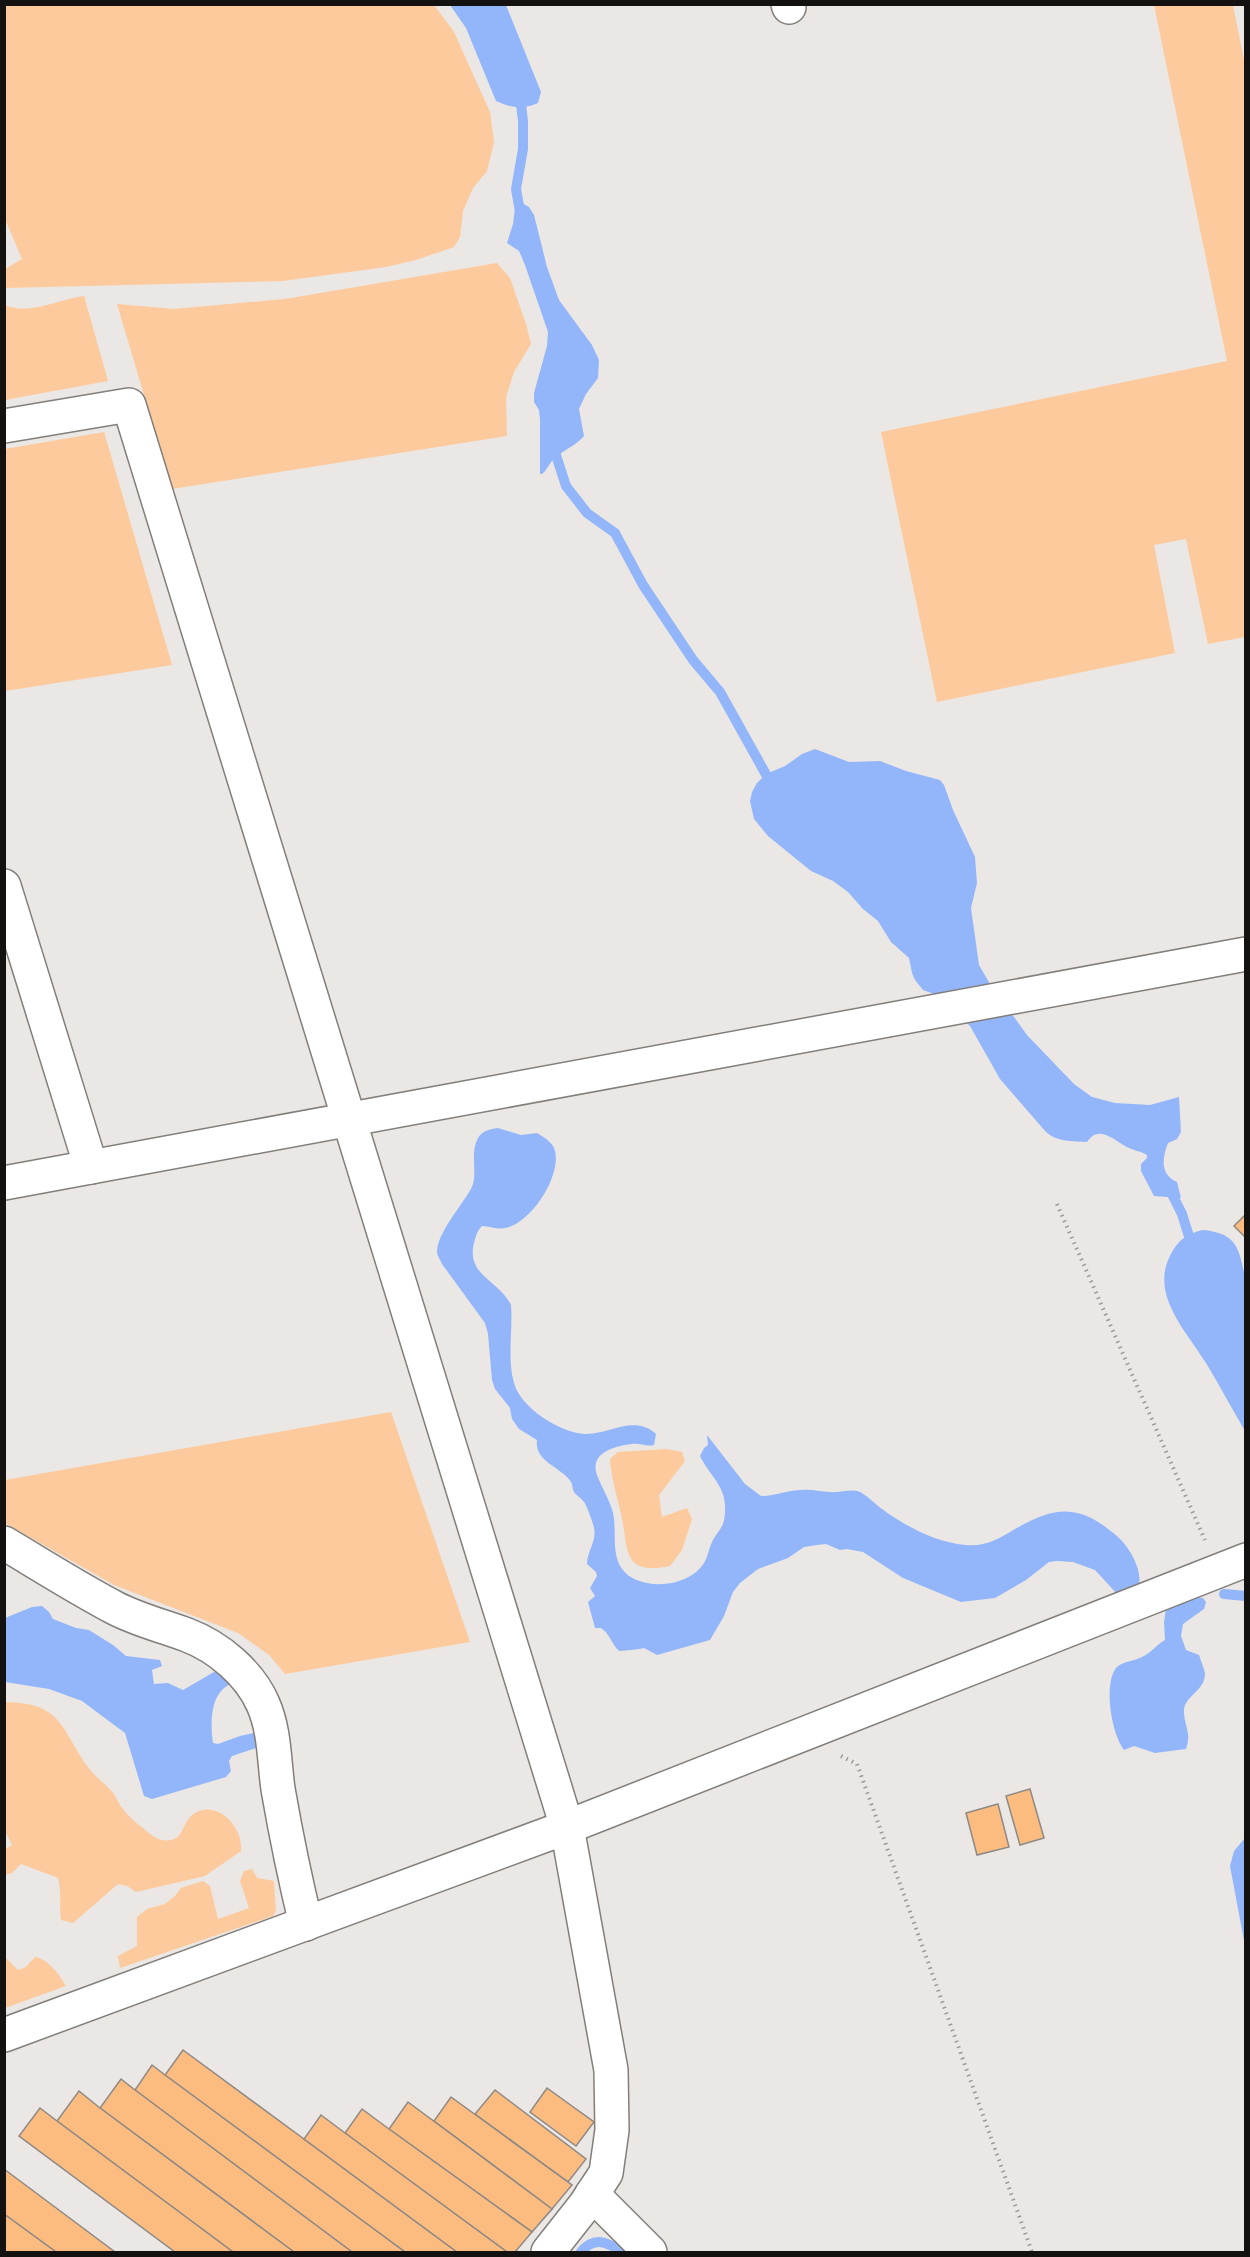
<svg xmlns="http://www.w3.org/2000/svg" width="1250" height="2257" viewBox="0 0 1250 2257" font-family="Quicksand,sans-serif">
  <rect width="100%" height="100%" fill="#ebe7e4"/>
  <g fill="#fcca9c">
    <path d="M 5,4 L 434,5 L 454,32 L 490,112 L 494,142 L 487,171 L 473,188 L 463,211 L 460,237 L 454,247 L 416,260 L 386,267 L 283,281 L 5,288 L 5,269 L 22,259 L 5,219 Z"/>
    <path d="M 1154,5 L 1233,5 L 1245,65 L 1245,637 L 1208,644 L 1186,539 L 1154,545 L 1175,653 L 937,702 L 881,432 L 1227,361 Z"/>
    <path d="M 497,263 L 510,278 L 526,324 L 531,344 L 514,372 L 506,397 L 507,436 L 172,489 L 117,304 L 174,309 L 285,299 Z"/>
    <path d="M 84,296 L 108,381 L 5,400 L 5,305 C 29,316 59,299 84,296 Z"/>
    <path d="M 104,432 L 172,665 L 5,691 L 5,449 Z"/>
    <path d="M 391,1412 L 470,1642 L 285,1674 L 269,1655 L 238,1633 L 114,1585 L 5,1523 L 5,1480 Z"/>
    <path d="M 667,1449 L 682,1452 L 685,1461 L 659,1495 L 662,1517 L 687,1508 L 692,1519 L 682,1550 L 670,1566 C 621,1576 629,1549 621,1514 C 617,1495 611,1478 610,1459 L 618,1452 Z"/>
    <path d="M 5,1702 C 63,1703 60,1728 88,1767 C 96,1778 107,1785 114,1794 C 117,1799 119,1805 123,1809 C 128,1816 136,1823 143,1828 C 152,1836 159,1842 171,1840 C 183,1838 183,1823 191,1816 C 214,1796 244,1826 241,1851 L 205,1876 L 136,1892 L 127,1886 L 118,1884 L 73,1923 L 61,1920 C 59,1905 62,1894 58,1878 L 21,1864 L 12,1873 L 5,1875 L 5,1849 L 12,1845 L 4,1829 Z"/>
    <path d="M 252,1869 L 257,1878 L 274,1881 L 276,1911 L 273,1916 L 120,1968 L 118,1956 L 137,1946 L 137,1917 L 147,1909 L 165,1904 L 175,1896 L 181,1888 L 203,1881 L 210,1886 L 218,1919 L 249,1908 L 240,1881 L 244,1871 Z"/>
    <path d="M 5,1957 L 18,1970 L 26,1967 L 35,1957 C 48,1959 60,1975 66,1986 L 5,2008 Z"/>
  </g>
  <g fill="#93b6fb">
    <path d="M 450,5 L 506,5 L 541,92 L 538,103 C 522,110 512,108 496,101 L 466,28 Z"/>
    <path d="M 522,203 L 529,207 L 534,215 L 547,267 L 559,300 L 592,345 L 599,360 L 598,378 L 586,394 L 579,409 L 584,436 C 575,447 561,450 551,462 C 548,466 546,471 542,474 L 540,474 L 540,420 L 539,410 L 534,402 L 534,393 L 547,346 L 548,332 L 525,265 L 519,251 L 507,243 L 513,224 L 515,208 Z"/>
    <path d="M 815,749 L 849,762 L 880,761 L 906,771 L 940,780 L 944,785 L 953,810 L 975,857 L 977,883 L 971,908 L 979,965 L 990,984 L 1027,1035 L 1074,1084 L 1092,1097 L 1115,1103 L 1150,1105 L 1179,1097 L 1181,1132 L 1177,1139 L 1168,1143 C 1162,1158 1160,1175 1177,1182 L 1181,1198 L 1154,1196 L 1141,1171 L 1141,1164 L 1147,1158 L 1147,1155 C 1141,1151 1135,1151 1129,1148 C 1115,1142 1100,1123 1087,1142 C 1072,1141 1057,1142 1046,1132 L 1000,1079 L 970,1026 L 934,994 L 923,990 L 915,980 L 912,973 L 909,958 L 891,942 L 878,921 L 863,909 L 848,892 L 833,881 L 811,871 L 768,836 L 754,819 L 750,801 L 752,792 L 757,783 L 766,774 L 785,766 L 802,754 Z"/>
    <path d="M 498,1128 L 521,1135 L 537,1133 C 542,1136 551,1141 554,1148 C 564,1173 531,1224 505,1228 C 497,1230 490,1226 482,1226 C 477,1231 476,1236 474,1243 C 466,1276 499,1280 511,1305 C 513,1329 507,1360 514,1383 C 520,1407 560,1433 585,1434 C 609,1435 634,1414 656,1434 L 654,1445 C 646,1447 640,1443 632,1444 C 616,1446 589,1452 597,1475 C 601,1486 608,1497 612,1509 C 618,1529 610,1554 623,1570 C 629,1578 638,1581 647,1583 C 666,1587 693,1581 704,1563 C 708,1557 709,1548 712,1542 C 720,1527 725,1528 725,1509 C 726,1486 709,1475 700,1456 L 704,1448 L 708,1445 L 707,1435 L 745,1484 L 761,1496 C 775,1496 788,1490 801,1490 C 814,1489 825,1493 838,1492 C 845,1491 853,1489 860,1492 C 868,1496 875,1504 882,1509 C 905,1526 935,1542 965,1545 C 985,1547 999,1539 1015,1529 C 1058,1504 1081,1505 1118,1537 C 1130,1548 1142,1569 1139,1585 L 1118,1595 L 1095,1570 L 1073,1562 L 1057,1561 L 1049,1562 L 1026,1580 L 995,1598 L 961,1602 L 903,1578 L 863,1552 L 847,1549 L 840,1550 L 826,1544 L 817,1545 L 804,1547 L 788,1558 L 758,1569 L 740,1583 L 733,1592 L 724,1616 L 710,1640 L 657,1655 L 644,1648 C 641,1649 622,1651 619,1651 C 611,1643 610,1634 601,1628 L 595,1628 L 588,1602 L 595,1596 L 590,1588 L 597,1576 L 596,1572 L 587,1564 C 587,1551 597,1541 594,1528 C 593,1523 587,1506 584,1502 C 581,1498 576,1495 574,1492 C 572,1489 573,1485 571,1482 C 562,1467 534,1462 537,1440 L 519,1429 L 512,1419 L 510,1408 L 495,1389 L 492,1380 L 488,1334 L 485,1323 L 442,1264 C 440,1259 437,1256 437,1251 C 438,1232 462,1205 471,1189 C 479,1173 469,1154 478,1138 C 482,1131 490,1129 498,1128 Z"/>
    <path d="M 1204,1230 C 1234,1234 1238,1244 1244,1272 L 1245,1431 C 1232,1409 1220,1386 1206,1363 C 1187,1332 1150,1295 1170,1256 C 1178,1240 1187,1233 1204,1230 Z"/>
    <path d="M 1196,1597 L 1203,1598 L 1206,1602 L 1204,1609 L 1183,1624 L 1181,1636 L 1186,1650 L 1199,1655 C 1201,1661 1204,1668 1205,1674 C 1205,1691 1184,1696 1184,1711 C 1184,1726 1192,1733 1186,1749 L 1155,1753 L 1134,1746 L 1124,1750 C 1112,1735 1103,1685 1116,1668 C 1122,1661 1135,1661 1142,1657 C 1151,1653 1156,1645 1165,1640 L 1164,1622 L 1166,1608 Z"/>
    <path d="M 42,1606 L 49,1612 L 53,1619 L 76,1628 L 89,1630 L 113,1645 L 126,1656 L 160,1660 L 162,1666 L 152,1670 L 154,1684 L 168,1683 L 183,1690 L 214,1672 L 230,1667 L 233,1683 C 210,1691 210,1722 213,1743 L 218,1744 L 240,1736 L 258,1732 L 263,1742 L 256,1748 L 232,1756 L 229,1761 L 231,1771 L 226,1777 L 152,1799 L 144,1796 L 125,1733 L 82,1701 L 49,1689 L 5,1682 L 5,1618 L 32,1607 Z"/>
    <path d="M 1245,1838 L 1245,1946 L 1230,1866 L 1234,1851 Z"/>
  </g>
  <g fill="none" stroke-linecap="round" stroke-linejoin="round">
    <g stroke="#93b6fb" stroke-width="10">
      <path d="M 520,96 L 523,121 L 523,149 L 516,189 L 521,217"/>
      <path d="M 553,446 L 566,486 L 587,513 L 615,533 L 643,585 L 693,660 L 720,692 L 773,787"/>
      <path d="M 1168,1186 L 1182,1214 L 1192,1246"/>
      <path d="M 1224,1594 L 1246,1596"/>
      <path d="M 581,2252 C 595,2235 608,2243 624,2252"/>
    </g>
  </g>
  <g fill="#fcbc80" stroke="#8d8986" stroke-width="1.5">
    <path d="M 1246,1214 L 1246,1238 L 1234,1226 Z"/>
    <path d="M 1030,1789 L 1044,1838 L 1020,1845 L 1006,1796 Z"/>
    <path d="M 998,1804 L 1009,1847 L 977,1855 L 966,1813 Z"/>
    <path d="M 183,2050 L 304,2139 L 457,2252 L 405,2252 L 165,2075 Z"/>
    <path d="M 152,2065 L 165,2075 L 405,2252 L 352,2252 L 135,2090 Z"/>
    <path d="M 121,2079 L 135,2090 L 352,2252 L 294,2252 L 100,2108 Z"/>
    <path d="M 547,2088 L 594,2122 L 576,2146 L 530,2112 Z"/>
    <path d="M 495,2090 L 586,2159 L 568,2182 L 475,2114 Z"/>
    <path d="M 79,2091 L 100,2108 L 294,2252 L 233,2252 L 57,2121 Z"/>
    <path d="M 451,2097 L 572,2185 L 552,2209 L 434,2121 Z"/>
    <path d="M 408,2102 L 552,2209 L 532,2232 L 389,2129 Z"/>
    <path d="M 40,2108 L 57,2121 L 233,2252 L 175,2252 L 19,2136 Z"/>
    <path d="M 362,2109 L 389,2129 L 532,2232 L 515,2252 L 507,2252 L 345,2133 Z"/>
    <path d="M 321,2115 L 345,2133 L 507,2252 L 457,2252 L 304,2139 Z"/>
    <path d="M 4,2169 L 115,2252 L 56,2252 L 4,2214 Z"/>
    <path d="M 4,2214 L 56,2252 L 4,2252 Z"/>
  </g>
  <g fill="none" stroke-linecap="round" stroke-linejoin="round">
    <defs>
      <g id="minor">
        <path d="M 788,4 L 789,7"/>
        <path d="M 4,426 L 129,405 L 567,1827 L 611,2070 L 612,2130 L 606,2173 L 585,2205 L 548,2252"/>
        <path d="M 4,886 L 91,1167"/>
        <path d="M 4,1183 L 1246,954"/>
        <path d="M 4,1543 C 41,1565 77,1588 115,1608 C 138,1620 163,1626 187,1635 C 219,1647 250,1674 263,1704 C 275,1731 274,1761 278,1789 C 286,1835 295,1879 306,1924"/>
        <path d="M 4,2035 L 567,1827 L 1246,1560"/>
        <path d="M 592,2194 L 650,2252"/>
      </g>
    </defs>
    <use href="#minor" stroke="#827f7b" stroke-width="36"/>
    <g stroke="#9c9996" stroke-width="4" stroke-dasharray="1.5 4.5" stroke-linecap="butt">
      <path d="M 1057,1204 L 1205,1540"/>
      <path d="M 841,1756 L 857,1764 L 1032,2252"/>
    </g>
    <use href="#minor" stroke="#fff" stroke-width="33"/>
  </g>
  <rect width="1250" height="2257" fill="none" stroke="#141211" stroke-width="12"/>
</svg>
